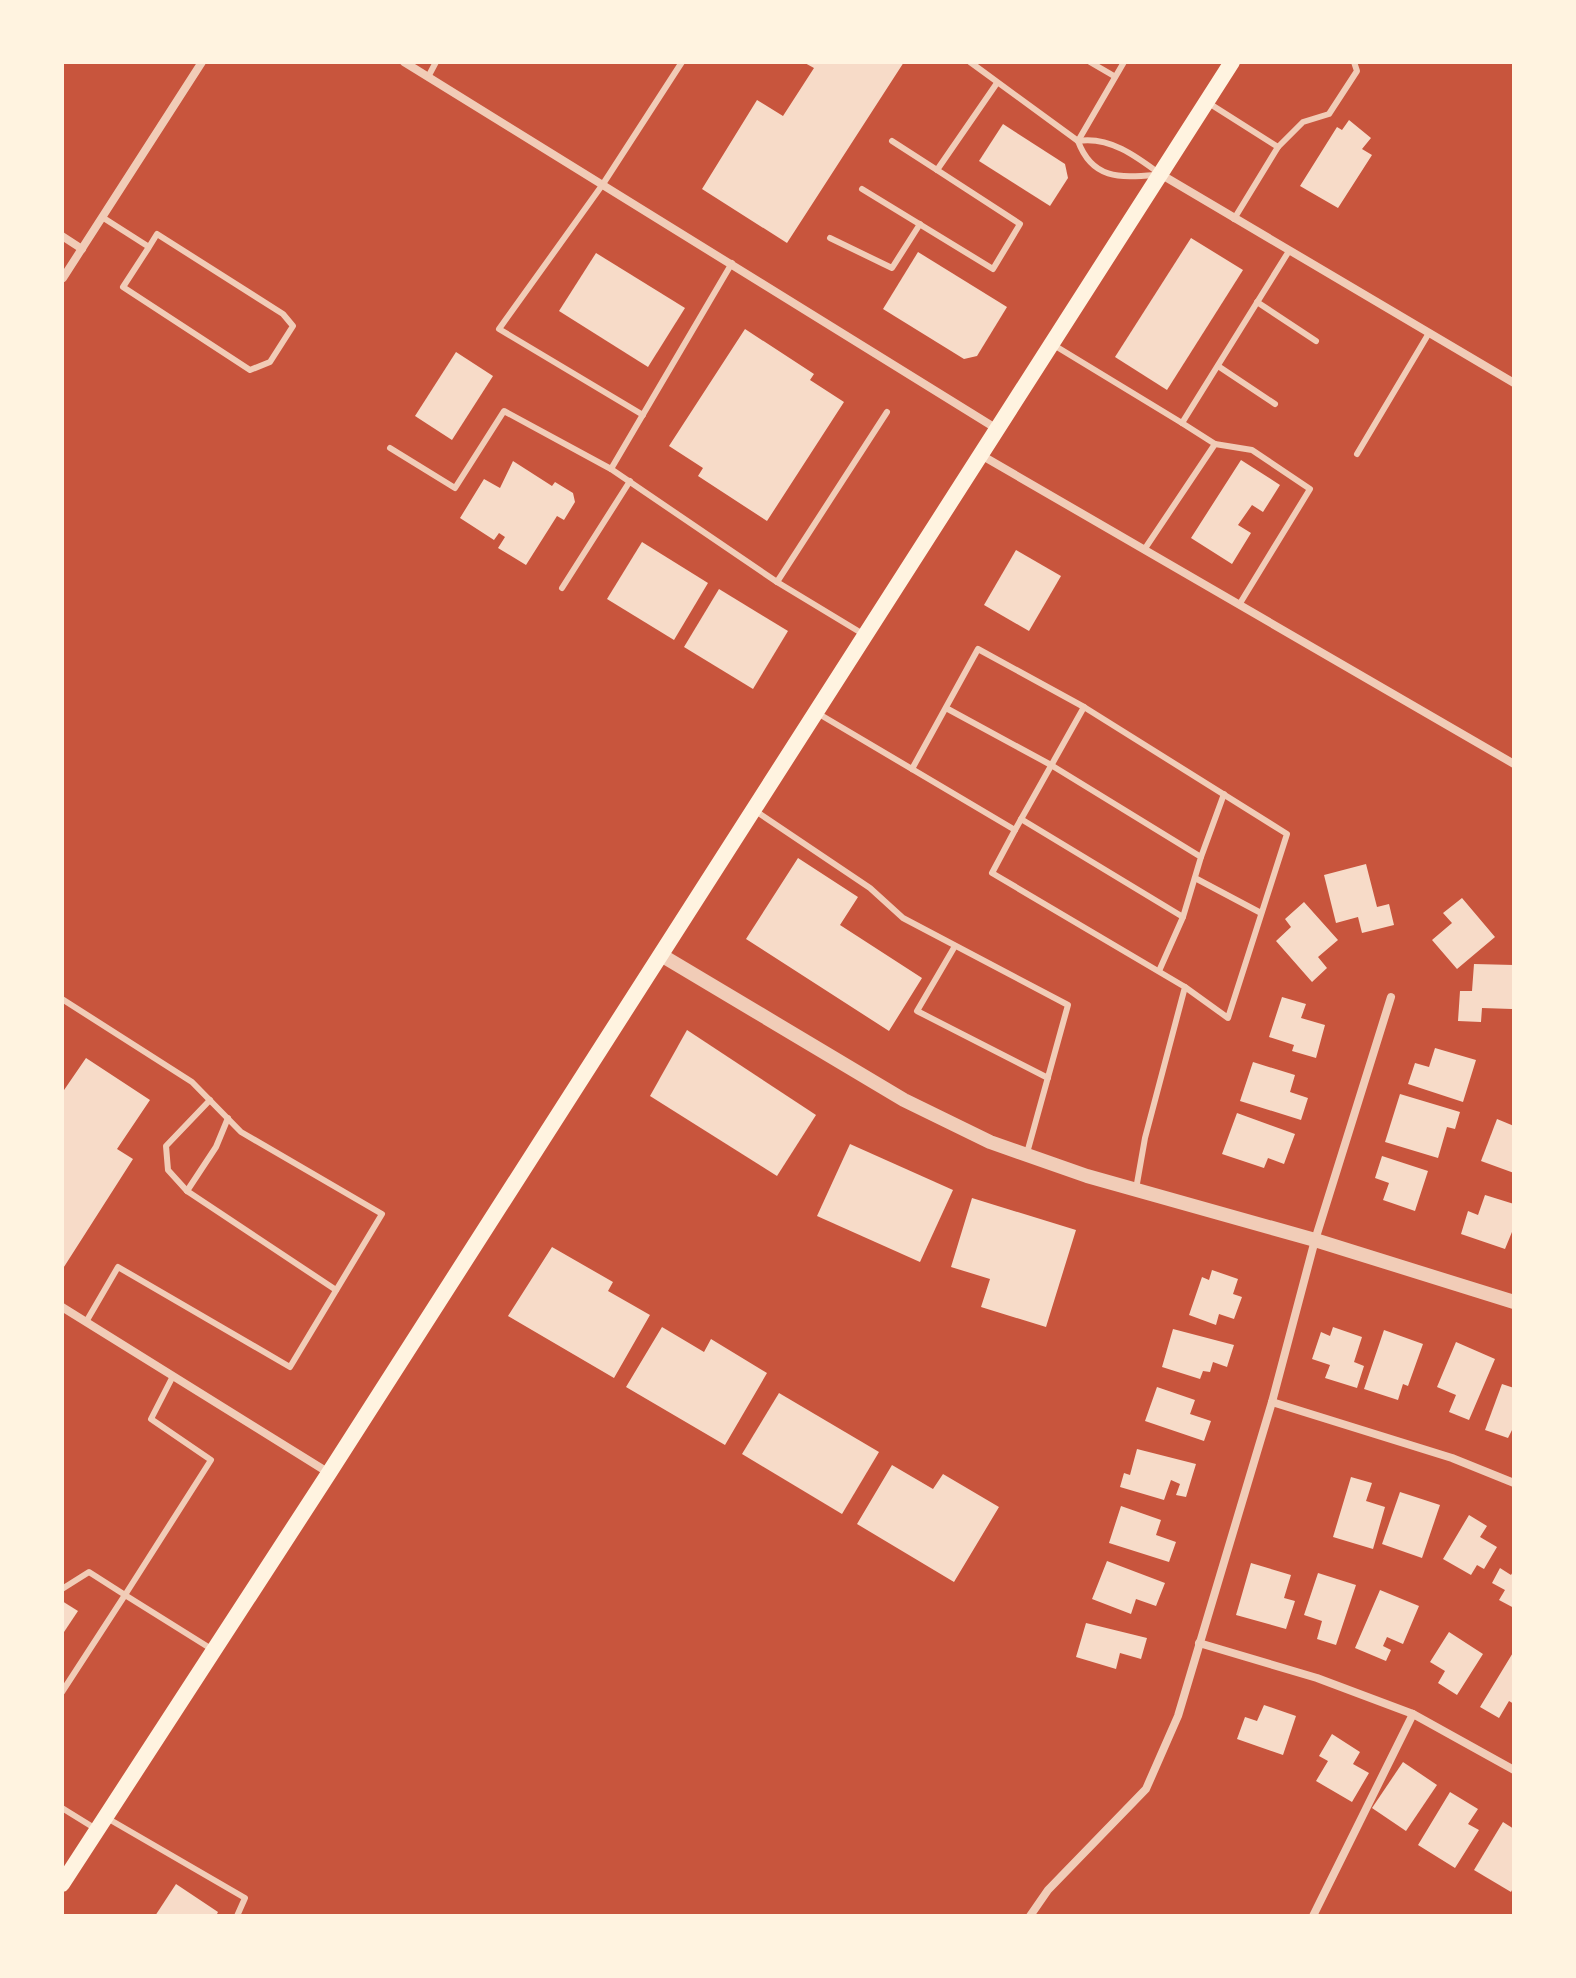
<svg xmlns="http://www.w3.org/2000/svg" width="1576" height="1978" viewBox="0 0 1576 1978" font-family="Overpass,sans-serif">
  <rect width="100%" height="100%" fill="#c8553d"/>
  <g fill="#f7dbc8">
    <path d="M 803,62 L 904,62 L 787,243 L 702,189 L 757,100 L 783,116 L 814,68 Z"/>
    <path d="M 1349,120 L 1371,138 L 1362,149 L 1372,155 L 1338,208 L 1300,186 L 1337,127 L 1342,130 Z"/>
    <path d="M 1003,124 L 1065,164 L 1068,178 L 1050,206 L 979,161 Z"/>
    <path d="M 1191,238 L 1243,270 L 1167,390 L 1115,357 Z"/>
    <path d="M 918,252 L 1007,307 L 977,356 L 964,359 L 883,309 Z"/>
    <path d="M 596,253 L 685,308 L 648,367 L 559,311 Z"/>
    <path d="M 745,329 L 814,374 L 810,380 L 844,402 L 767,521 L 698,476 L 703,468 L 669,446 Z"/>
    <path d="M 456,352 L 493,376 L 452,440 L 415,416 Z"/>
    <path d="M 1241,460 L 1280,485 L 1263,512 L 1252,505 L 1238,525 L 1251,533 L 1232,564 L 1191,538 Z"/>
    <path d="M 513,461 L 552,486 L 555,482 L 573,493 L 575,502 L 564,520 L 557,516 L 526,565 L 498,548 L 505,537 L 499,533 L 494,540 L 460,518 L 484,479 L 500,488 Z"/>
    <path d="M 642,542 L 708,583 L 674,640 L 607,599 Z"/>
    <path d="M 1016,550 L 1061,576 L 1029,631 L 984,605 Z"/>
    <path d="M 719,589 L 788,631 L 753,689 L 684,647 Z"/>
    <path d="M 798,858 L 858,897 L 840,925 L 922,978 L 889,1031 L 746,939 Z"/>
    <path d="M 1366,864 L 1377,907 L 1389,904 L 1394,925 L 1362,933 L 1358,917 L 1336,923 L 1324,875 Z"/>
    <path d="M 1462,898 L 1495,937 L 1457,969 L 1432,940 L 1452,923 L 1443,913 Z"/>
    <path d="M 1304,902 L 1338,940 L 1318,957 L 1327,968 L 1312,982 L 1276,941 L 1291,927 L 1285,919 Z"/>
    <path d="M 1474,964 L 1514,965 L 1512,1009 L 1482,1008 L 1481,1022 L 1458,1021 L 1460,991 L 1472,991 Z"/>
    <path d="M 1282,997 L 1306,1004 L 1301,1018 L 1325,1025 L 1316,1058 L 1292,1051 L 1294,1045 L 1269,1037 Z"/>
    <path d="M 687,1030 L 816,1115 L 777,1176 L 650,1096 Z"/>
    <path d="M 1435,1048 L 1476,1060 L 1463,1102 L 1408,1084 L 1415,1063 L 1429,1067 Z"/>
    <path d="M 86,1058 L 150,1100 L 117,1149 L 133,1159 L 62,1270 L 62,1093 Z"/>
    <path d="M 1253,1062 L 1295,1075 L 1290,1092 L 1308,1098 L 1301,1120 L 1240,1101 Z"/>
    <path d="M 1400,1094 L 1460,1112 L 1455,1129 L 1447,1127 L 1438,1158 L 1385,1142 Z"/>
    <path d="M 1237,1113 L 1295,1134 L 1284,1164 L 1268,1158 L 1264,1168 L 1222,1154 Z"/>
    <path d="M 1497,1119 L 1514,1126 L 1514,1173 L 1481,1161 Z"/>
    <path d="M 850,1144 L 953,1190 L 920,1262 L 817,1216 Z"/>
    <path d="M 1382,1156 L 1428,1171 L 1415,1211 L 1383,1200 L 1389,1183 L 1375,1178 Z"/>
    <path d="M 1485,1195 L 1514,1204 L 1514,1227 L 1505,1249 L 1461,1234 L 1468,1211 L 1478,1215 Z"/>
    <path d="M 972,1198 L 1076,1230 L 1046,1327 L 981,1307 L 990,1279 L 951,1267 Z"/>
    <path d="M 552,1247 L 613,1282 L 608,1291 L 650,1315 L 614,1378 L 508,1316 Z"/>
    <path d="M 1212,1270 L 1238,1279 L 1233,1294 L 1242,1297 L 1234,1319 L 1219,1314 L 1216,1325 L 1189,1315 L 1202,1277 L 1209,1280 Z"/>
    <path d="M 662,1327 L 704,1352 L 711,1339 L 767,1373 L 725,1445 L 626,1387 Z"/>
    <path d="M 1333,1327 L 1362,1337 L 1354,1362 L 1364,1366 L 1357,1388 L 1325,1378 L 1330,1365 L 1312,1359 L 1321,1332 L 1330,1336 Z"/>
    <path d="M 1173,1329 L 1234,1345 L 1227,1367 L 1213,1362 L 1210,1372 L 1203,1371 L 1200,1379 L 1162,1367 Z"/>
    <path d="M 1384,1330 L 1423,1344 L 1408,1386 L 1403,1384 L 1398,1400 L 1364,1389 Z"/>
    <path d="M 1456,1342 L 1495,1359 L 1469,1420 L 1449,1412 L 1456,1395 L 1437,1387 Z"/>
    <path d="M 1502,1384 L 1514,1388 L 1514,1426 L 1508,1438 L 1485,1430 Z"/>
    <path d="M 1157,1387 L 1195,1400 L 1190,1414 L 1211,1421 L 1204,1441 L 1145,1421 Z"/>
    <path d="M 779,1393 L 879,1452 L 842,1514 L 742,1454 Z"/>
    <path d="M 1137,1449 L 1196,1464 L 1186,1497 L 1176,1495 L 1180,1484 L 1171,1480 L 1164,1500 L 1120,1487 L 1124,1473 L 1130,1475 Z"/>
    <path d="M 892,1465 L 933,1489 L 943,1474 L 999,1507 L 954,1582 L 857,1524 Z"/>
    <path d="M 1351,1477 L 1372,1483 L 1366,1501 L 1385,1507 L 1373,1549 L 1333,1537 Z"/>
    <path d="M 1400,1492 L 1440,1505 L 1422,1558 L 1382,1544 Z"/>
    <path d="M 1121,1506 L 1161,1520 L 1156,1535 L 1176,1542 L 1169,1562 L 1109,1543 Z"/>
    <path d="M 1469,1515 L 1487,1526 L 1480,1537 L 1497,1547 L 1484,1569 L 1477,1565 L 1471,1575 L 1443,1559 Z"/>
    <path d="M 1107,1561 L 1165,1583 L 1156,1606 L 1136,1599 L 1131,1614 L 1092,1599 Z"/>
    <path d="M 1251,1563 L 1291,1575 L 1284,1598 L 1295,1601 L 1286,1629 L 1236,1615 Z"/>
    <path d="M 1500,1568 L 1511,1575 L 1514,1570 L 1514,1608 L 1499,1600 L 1505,1590 L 1492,1583 Z"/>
    <path d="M 1318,1573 L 1356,1585 L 1336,1645 L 1317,1639 L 1322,1621 L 1304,1615 Z"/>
    <path d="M 1380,1590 L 1419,1606 L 1403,1644 L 1387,1637 L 1383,1646 L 1391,1650 L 1386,1661 L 1355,1648 Z"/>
    <path d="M 62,1601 L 78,1611 L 62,1635 Z"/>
    <path d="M 1086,1623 L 1147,1638 L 1141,1659 L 1120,1653 L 1116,1669 L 1076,1657 Z"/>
    <path d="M 1449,1632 L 1483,1654 L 1457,1695 L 1438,1683 L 1445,1671 L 1430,1662 Z"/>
    <path d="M 1514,1651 L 1514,1704 L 1509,1701 L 1499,1718 L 1480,1707 Z"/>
    <path d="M 1264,1705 L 1296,1716 L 1283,1755 L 1237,1739 L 1245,1717 L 1257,1721 Z"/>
    <path d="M 1332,1734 L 1360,1752 L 1353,1764 L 1369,1773 L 1352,1802 L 1316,1781 L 1328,1761 L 1319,1756 Z"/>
    <path d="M 1403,1762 L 1437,1785 L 1406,1831 L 1372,1808 Z"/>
    <path d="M 1450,1792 L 1478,1809 L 1468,1824 L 1479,1830 L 1455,1868 L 1418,1845 Z"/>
    <path d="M 1503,1822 L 1514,1829 L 1514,1886 L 1511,1892 L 1474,1870 Z"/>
    <path d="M 176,1884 L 218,1912 L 216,1916 L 155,1916 Z"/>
  </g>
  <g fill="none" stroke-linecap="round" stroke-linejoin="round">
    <g stroke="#f1ccb7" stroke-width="6">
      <path d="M 970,62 L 1078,141 C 1092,179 1119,178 1155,175"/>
      <path d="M 1090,62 L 1114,76"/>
      <path d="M 428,77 L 436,62"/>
      <path d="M 1207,102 L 1278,147 L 1234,219"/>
      <path d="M 892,141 L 937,170"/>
      <path d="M 1078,141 C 1109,136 1136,156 1160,174"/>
      <path d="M 1078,141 L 1124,62"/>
      <path d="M 1278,147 L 1303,122 L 1329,114 L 1357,71 L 1354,62"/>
      <path d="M 862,189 L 993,269 L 1020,224 L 937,170 L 997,83"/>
      <path d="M 102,217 L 149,247 L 123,287 L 250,370 L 270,362 L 293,326 L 283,314 L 157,234 L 149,247"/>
      <path d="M 830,238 L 892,268 L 920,224"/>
      <path d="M 1257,302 L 1316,341"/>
      <path d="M 1052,344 L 1182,423"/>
      <path d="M 1218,366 L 1275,404"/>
      <path d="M 643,415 L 499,329 L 603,184 L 682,62"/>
      <path d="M 1215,444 L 1252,450 L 1310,489 L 1239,605"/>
      <path d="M 390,448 L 455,488 L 504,411 L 611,469 L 732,263"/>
      <path d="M 1357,454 L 1429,333"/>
      <path d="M 611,469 L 777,582 L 887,412"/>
      <path d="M 1144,550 L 1215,444 L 1182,423 L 1289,251"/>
      <path d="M 777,582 L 863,634"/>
      <path d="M 562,588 L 630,481"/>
      <path d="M 946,708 L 1051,765 L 1201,857 L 1183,917"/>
      <path d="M 819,714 L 1015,830 L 992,873 L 1185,987 L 1145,1138 L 1136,1189"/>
      <path d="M 912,769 L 978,649 L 1084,707"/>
      <path d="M 754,810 L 870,888 L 903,918 L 1068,1005 L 1027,1153"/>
      <path d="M 1021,819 L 1183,917 L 1159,971"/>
      <path d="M 1015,830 L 1084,707 L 1287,834 L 1228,1018 L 1185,987"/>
      <path d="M 1201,857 L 1224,794"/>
      <path d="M 1195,878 L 1261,913"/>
      <path d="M 955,946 L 917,1011 L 1048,1078"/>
      <path d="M 62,999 L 192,1082 L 241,1132 L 382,1214 L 290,1367 L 118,1267 L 86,1322"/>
      <path d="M 228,1118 L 216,1147 L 187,1191 L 336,1290"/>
      <path d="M 187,1191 L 168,1170 L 166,1146 L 210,1100"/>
      <path d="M 62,1589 L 89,1572 L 125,1595 L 211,1460 L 151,1419 L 173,1376"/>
      <path d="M 62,1692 L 125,1595 L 213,1650"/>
      <path d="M 62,1808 L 96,1829"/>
      <path d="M 107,1818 L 245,1898 L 237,1916"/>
    </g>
    <g stroke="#f1ccb7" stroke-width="8">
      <path d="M 404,62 L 997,429"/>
      <path d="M 1162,175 L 1514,383"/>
      <path d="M 62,236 L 82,249"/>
      <path d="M 63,278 L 202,62"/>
      <path d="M 981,455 L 1514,764"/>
      <path d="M 62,1307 L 329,1473"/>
      <path d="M 1272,1402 L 1452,1458 L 1514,1483"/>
      <path d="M 1199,1643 L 1317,1678 L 1413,1714 L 1514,1770"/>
      <path d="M 1030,1916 L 1048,1890 L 1146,1789 L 1178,1716 L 1272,1402 L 1315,1240 L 1391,997"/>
      <path d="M 1313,1916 L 1413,1714"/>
    </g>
    <path stroke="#f1ccb7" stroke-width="14" d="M 661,955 L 904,1100 L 990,1142 L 1087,1176 L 1315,1240 L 1514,1302"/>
    <path stroke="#fff3e0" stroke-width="16" d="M 62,1884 L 329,1473 L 1232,62"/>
  </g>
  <rect width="1576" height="1978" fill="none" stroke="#fff3e0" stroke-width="128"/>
</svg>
